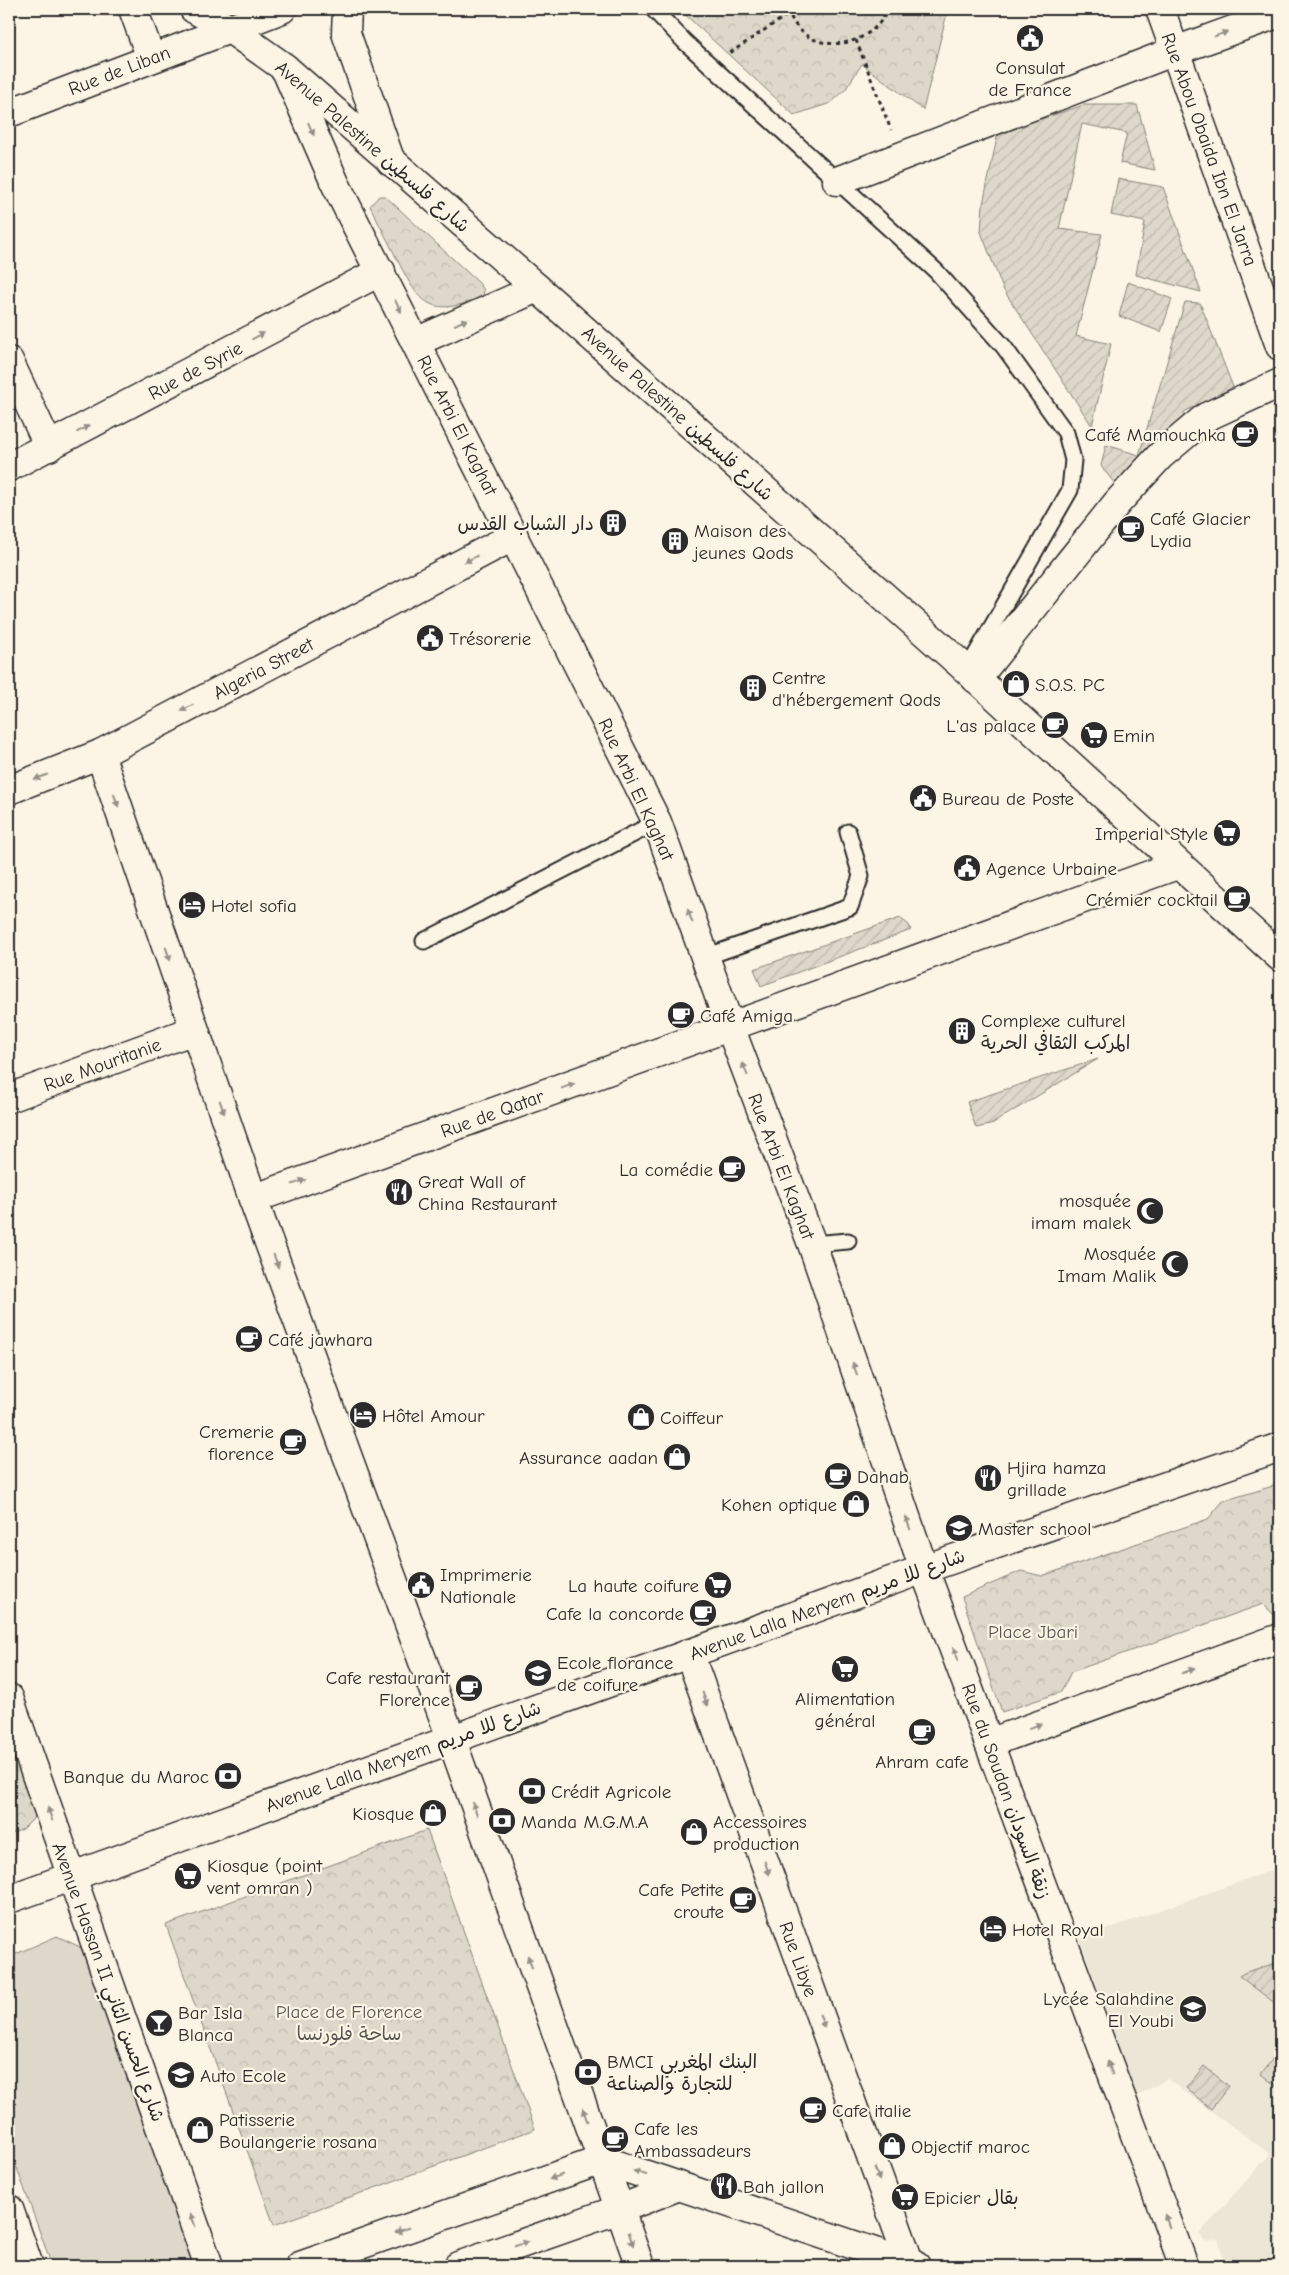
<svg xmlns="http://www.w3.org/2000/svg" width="1289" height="2275" viewBox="0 0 1289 2275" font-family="'Comic Neue','Playpen Sans Arabic',sans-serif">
  <defs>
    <pattern id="park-crowns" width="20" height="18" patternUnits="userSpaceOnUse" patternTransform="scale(1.25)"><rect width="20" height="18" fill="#ded8ca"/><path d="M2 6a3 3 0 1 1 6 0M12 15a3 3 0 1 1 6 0" fill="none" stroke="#bfbaae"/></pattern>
    <pattern id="garden-furrows" width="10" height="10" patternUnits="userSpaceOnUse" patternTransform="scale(1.25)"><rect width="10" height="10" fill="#ded8ca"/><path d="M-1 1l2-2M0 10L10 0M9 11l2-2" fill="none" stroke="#bfbaae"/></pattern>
  </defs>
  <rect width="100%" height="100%" fill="#fcf5e5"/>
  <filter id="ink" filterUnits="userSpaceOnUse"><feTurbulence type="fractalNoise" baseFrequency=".02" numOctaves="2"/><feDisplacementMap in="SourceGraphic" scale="10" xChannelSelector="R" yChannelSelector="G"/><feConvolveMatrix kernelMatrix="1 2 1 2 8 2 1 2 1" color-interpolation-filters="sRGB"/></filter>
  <g filter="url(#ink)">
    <path fill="#ece6d7" d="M 1280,1867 L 1280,2266 L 1220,2266 L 1224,2264 L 1218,2239 L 1205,2241 L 1199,2234 L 1270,2154 L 1167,2079 L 1137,2096 L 1080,1939 Z"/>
    <g fill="#ded8ca" stroke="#84827a">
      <path d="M 57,1936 L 80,1947 L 96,1968 L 207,2266 L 52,2266 L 9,2146 L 9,1957 Z"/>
      <path d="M 1280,2049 L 1280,2089 L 1261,2074 Z"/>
    </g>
    <g fill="url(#park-crowns)" stroke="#84827a">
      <path d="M 679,9 L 948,9 L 923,110 L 862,64 L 845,90 L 831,103 L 794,115 Z"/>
      <path d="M 379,196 L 385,196 L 479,283 L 484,290 L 483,297 C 432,317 421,307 398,261 C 389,243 379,224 370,206 Z"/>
      <path d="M 1280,1484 L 1280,1613 L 1274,1615 L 1263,1604 L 1071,1672 L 1061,1692 L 1002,1712 L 962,1597 L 1021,1571 L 1042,1576 L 1208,1519 L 1223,1501 Z"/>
      <path d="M 9,1709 L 37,1815 L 23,1829 L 9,1835 Z"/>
      <path d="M 427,1830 L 535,2129 L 274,2225 L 166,1925 Z"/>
    </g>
    <g fill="url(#garden-furrows)" stroke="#84827a">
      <path d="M 1084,105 L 1137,105 L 1155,170 L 1120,163 L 1127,133 L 1082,124 L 1059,229 L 1102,234 L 1076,336 L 1111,344 L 1092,426 L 1003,289 L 981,232 L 983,204 L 998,133 Z"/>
      <path d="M 1118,179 L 1163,187 L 1201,292 L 1136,275 L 1145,222 L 1111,215 Z"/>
      <path d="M 1128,282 L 1172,299 L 1161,332 L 1119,316 Z"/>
      <path d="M 1185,302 L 1200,303 L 1233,387 L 1184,412 L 1186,434 L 986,652 L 1058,552 L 1115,484 L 1101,466 L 1106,445 L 1139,455 Z"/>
      <path d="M 900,918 L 909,925 L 911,930 L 761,986 L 754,969 Z"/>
      <path d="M 1098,1059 L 990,1125 L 976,1128 L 967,1102 Z"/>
      <path d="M 1280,1962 L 1280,2007 L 1239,1976 L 1246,1972 Z"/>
      <path d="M 1204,2066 L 1229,2086 L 1211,2109 L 1186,2088 Z"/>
    </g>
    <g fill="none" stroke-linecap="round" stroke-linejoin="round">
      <defs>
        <g id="lane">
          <path d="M 653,9 L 685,42 L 936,271 L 1004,347 L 1066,433 L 1073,460 L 1070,490 L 967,670"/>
          <path d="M 424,941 L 657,822"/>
          <path d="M 705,957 L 850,907 L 861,876 L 848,832"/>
          <path d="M 812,1244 L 848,1241"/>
        </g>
        <g id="street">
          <path d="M 133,9 L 151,58"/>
          <path d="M 347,9 L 346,33 L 391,162"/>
          <path d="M 1160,9 L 1280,346"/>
          <path d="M 285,68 L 335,183 L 657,822 L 730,1027 L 812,1244 L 924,1569 L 1184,2266"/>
          <path d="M 9,113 L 282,9"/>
          <path d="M 837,181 L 1175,51 L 1280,13"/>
          <path d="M 416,342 L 537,288"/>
          <path d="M 9,361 L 49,447"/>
          <path d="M 9,467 L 381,271"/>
          <path d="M 976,679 L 1117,503 L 1160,456 L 1206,417 L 1280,383"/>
          <path d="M 100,754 L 253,1199 L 451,1738 L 640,2266"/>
          <path d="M 9,790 L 100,754 L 514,536"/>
          <path d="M 9,1098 L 194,1030"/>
          <path d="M 253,1199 L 1177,865"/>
          <path d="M 689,1653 L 910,2264"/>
          <path d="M 989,1743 L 1280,1638"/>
          <path d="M 300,2266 L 602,2160 L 916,2266"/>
          <path d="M 458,2266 L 620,2209 L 679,2186"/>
        </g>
        <g id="secondary">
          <path d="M 194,9 L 230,29 L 285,68 L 537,288 L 967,670 L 1280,957"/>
          <path d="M 9,1698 L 209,2266"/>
          <path d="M 9,1899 L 924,1569 L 1280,1447"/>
          <path d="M 9,2209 L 29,2266"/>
        </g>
      </defs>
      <use href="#lane" stroke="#2b2b2b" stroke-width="19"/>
      <use href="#street" stroke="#2b2b2b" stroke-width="31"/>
      <use href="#secondary" stroke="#2b2b2b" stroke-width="31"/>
      <g stroke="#2b2b2b" stroke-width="3" stroke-dasharray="4 4" stroke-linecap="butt">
        <path d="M 788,9 C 802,58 870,52 888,9"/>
        <path d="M 856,40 L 891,130"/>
        <path d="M 730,53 L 790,13"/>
      </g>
      <use href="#lane" stroke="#fcf5e5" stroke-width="15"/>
      <use href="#street" stroke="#fcf5e5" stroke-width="28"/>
      <use href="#secondary" stroke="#fcf5e5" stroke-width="28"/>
    </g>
    <defs><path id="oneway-solid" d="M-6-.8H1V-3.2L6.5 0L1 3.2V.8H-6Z" transform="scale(1.25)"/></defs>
    <g fill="#949088">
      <use href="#oneway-solid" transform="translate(1221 34) rotate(-20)"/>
      <use href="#oneway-solid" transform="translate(311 129) rotate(66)"/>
      <use href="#oneway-solid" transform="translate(398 306) rotate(63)"/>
      <use href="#oneway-solid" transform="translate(461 322) rotate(-24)"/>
      <use href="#oneway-solid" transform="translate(258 336) rotate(-28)"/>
      <use href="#oneway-solid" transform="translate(83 429) rotate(-28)"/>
      <use href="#oneway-solid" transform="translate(471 559) rotate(152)"/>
      <use href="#oneway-solid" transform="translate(187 708) rotate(152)"/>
      <use href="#oneway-solid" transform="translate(41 777) rotate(159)"/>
      <use href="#oneway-solid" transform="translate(116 800) rotate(71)"/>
      <use href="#oneway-solid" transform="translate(690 916) rotate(-110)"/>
      <use href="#oneway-solid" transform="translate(168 954) rotate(71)"/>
      <use href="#oneway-solid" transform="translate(745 1069) rotate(-111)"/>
      <use href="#oneway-solid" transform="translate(568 1086) rotate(-20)"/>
      <use href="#oneway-solid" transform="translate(222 1107) rotate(71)"/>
      <use href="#oneway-solid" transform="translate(299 1182) rotate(-20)"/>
      <use href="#oneway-solid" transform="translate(276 1261) rotate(70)"/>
      <use href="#oneway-solid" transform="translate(855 1369) rotate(-109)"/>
      <use href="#oneway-solid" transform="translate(908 1523) rotate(-109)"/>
      <use href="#oneway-solid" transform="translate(956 1654) rotate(-110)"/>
      <use href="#oneway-solid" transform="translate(1188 1671) rotate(-20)"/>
      <use href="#oneway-solid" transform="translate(705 1699) rotate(70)"/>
      <use href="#oneway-solid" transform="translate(1035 1726) rotate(-20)"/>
      <use href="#oneway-solid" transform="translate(475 1809) rotate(-109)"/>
      <use href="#oneway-solid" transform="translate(50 1814) rotate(-109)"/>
      <use href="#oneway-solid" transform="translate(767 1868) rotate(70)"/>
      <use href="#oneway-solid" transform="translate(530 1962) rotate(-110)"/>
      <use href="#oneway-solid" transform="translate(822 2021) rotate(70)"/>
      <use href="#oneway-solid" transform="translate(1110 2068) rotate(-110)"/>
      <use href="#oneway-solid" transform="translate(585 2115) rotate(-110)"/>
      <use href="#oneway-solid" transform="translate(640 2173) rotate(-162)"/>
      <use href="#oneway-solid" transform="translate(877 2174) rotate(70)"/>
      <use href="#oneway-solid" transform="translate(556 2177) rotate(161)"/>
      <use href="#oneway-solid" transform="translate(193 2220) rotate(-109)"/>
      <use href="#oneway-solid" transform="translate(1167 2221) rotate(-110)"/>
      <use href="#oneway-solid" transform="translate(402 2230) rotate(161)"/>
      <use href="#oneway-solid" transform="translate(631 2239) rotate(71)"/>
      <use href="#oneway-solid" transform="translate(521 2244) rotate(-19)"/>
    </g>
  </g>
  <defs>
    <symbol id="civic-disc" viewBox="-11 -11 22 22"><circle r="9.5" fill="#2b2b2b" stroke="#fcf5e5"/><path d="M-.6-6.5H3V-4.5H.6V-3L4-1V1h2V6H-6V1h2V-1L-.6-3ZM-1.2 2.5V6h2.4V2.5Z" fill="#fff"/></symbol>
    <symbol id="cafe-disc" viewBox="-11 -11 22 22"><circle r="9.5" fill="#2b2b2b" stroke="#fcf5e5"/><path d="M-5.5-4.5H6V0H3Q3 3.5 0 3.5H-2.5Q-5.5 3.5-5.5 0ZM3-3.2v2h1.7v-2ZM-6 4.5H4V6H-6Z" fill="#fff"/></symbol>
    <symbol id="building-disc" viewBox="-11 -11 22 22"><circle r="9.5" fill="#2b2b2b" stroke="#fcf5e5"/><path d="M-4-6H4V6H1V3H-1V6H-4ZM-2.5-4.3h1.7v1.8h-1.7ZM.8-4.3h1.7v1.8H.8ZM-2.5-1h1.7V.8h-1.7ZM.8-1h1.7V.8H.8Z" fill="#fff"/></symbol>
    <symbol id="shop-disc" viewBox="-11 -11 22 22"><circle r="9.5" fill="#2b2b2b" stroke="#fcf5e5"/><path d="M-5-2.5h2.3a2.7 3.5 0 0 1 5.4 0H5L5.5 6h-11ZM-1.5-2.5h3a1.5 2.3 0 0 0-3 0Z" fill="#fff"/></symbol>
    <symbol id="supermarket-disc" viewBox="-11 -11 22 22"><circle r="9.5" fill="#2b2b2b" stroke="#fcf5e5"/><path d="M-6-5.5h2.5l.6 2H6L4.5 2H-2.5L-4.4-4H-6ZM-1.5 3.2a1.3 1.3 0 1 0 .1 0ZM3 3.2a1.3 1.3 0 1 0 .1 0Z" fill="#fff"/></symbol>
    <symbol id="hotel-disc" viewBox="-11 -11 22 22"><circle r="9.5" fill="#2b2b2b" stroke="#fcf5e5"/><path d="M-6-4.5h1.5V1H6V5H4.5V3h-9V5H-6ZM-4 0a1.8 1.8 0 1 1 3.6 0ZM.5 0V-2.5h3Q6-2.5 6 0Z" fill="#fff"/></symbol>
    <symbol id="restaurant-disc" viewBox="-11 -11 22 22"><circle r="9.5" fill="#2b2b2b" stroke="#fcf5e5"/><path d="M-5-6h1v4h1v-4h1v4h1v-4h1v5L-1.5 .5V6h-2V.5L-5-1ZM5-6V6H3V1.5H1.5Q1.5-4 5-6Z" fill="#fff"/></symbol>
    <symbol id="mosque-disc" viewBox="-11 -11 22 22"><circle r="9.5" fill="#2b2b2b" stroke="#fcf5e5"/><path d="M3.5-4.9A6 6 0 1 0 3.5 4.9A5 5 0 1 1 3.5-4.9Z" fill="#fff"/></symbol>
    <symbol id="school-disc" viewBox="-11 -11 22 22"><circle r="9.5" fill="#2b2b2b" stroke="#fcf5e5"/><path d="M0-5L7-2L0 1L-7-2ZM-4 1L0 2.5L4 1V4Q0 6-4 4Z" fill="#fff"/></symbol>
    <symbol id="bank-disc" viewBox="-11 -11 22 22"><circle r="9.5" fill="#2b2b2b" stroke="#fcf5e5"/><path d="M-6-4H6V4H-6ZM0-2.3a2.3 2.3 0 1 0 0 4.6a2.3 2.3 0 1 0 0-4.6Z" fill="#fff"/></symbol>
    <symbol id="bar-disc" viewBox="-11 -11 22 22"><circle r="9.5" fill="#2b2b2b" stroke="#fcf5e5"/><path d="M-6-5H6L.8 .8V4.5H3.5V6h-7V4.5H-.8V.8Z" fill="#fff"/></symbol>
  </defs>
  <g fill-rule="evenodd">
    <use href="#civic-disc" x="1014" y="22" width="32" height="32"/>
    <use href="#cafe-disc" x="1229" y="418" width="32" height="32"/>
    <use href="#building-disc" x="597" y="507" width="32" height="32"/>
    <use href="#cafe-disc" x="1115" y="513" width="32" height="32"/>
    <use href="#building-disc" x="659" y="525" width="32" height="32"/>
    <use href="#civic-disc" x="414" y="622" width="32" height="32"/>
    <use href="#shop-disc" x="1000" y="668" width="32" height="32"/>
    <use href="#building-disc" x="737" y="672" width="32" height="32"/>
    <use href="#cafe-disc" x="1039" y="709" width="32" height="32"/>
    <use href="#supermarket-disc" x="1078" y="719" width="32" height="32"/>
    <use href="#civic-disc" x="907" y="782" width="32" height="32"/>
    <use href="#supermarket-disc" x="1211" y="817" width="32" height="32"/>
    <use href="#civic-disc" x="951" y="852" width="32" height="32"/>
    <use href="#cafe-disc" x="1221" y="883" width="32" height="32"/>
    <use href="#hotel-disc" x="176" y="889" width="32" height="32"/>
    <use href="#cafe-disc" x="665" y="999" width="32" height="32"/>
    <use href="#building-disc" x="946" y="1015" width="32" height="32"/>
    <use href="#cafe-disc" x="716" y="1153" width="32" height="32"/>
    <use href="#restaurant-disc" x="383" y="1176" width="32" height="32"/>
    <use href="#mosque-disc" x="1134" y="1195" width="32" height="32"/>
    <use href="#mosque-disc" x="1159" y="1248" width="32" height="32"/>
    <use href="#cafe-disc" x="233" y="1323" width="32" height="32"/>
    <use href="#hotel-disc" x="347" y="1399" width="32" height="32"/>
    <use href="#shop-disc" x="625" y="1401" width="32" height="32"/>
    <use href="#cafe-disc" x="277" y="1426" width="32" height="32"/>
    <use href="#shop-disc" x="661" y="1441" width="32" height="32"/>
    <use href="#cafe-disc" x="822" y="1460" width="32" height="32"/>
    <use href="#restaurant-disc" x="972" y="1462" width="32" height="32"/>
    <use href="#shop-disc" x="840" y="1488" width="32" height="32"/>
    <use href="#school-disc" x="943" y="1512" width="32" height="32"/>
    <use href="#civic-disc" x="405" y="1569" width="32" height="32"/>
    <use href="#supermarket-disc" x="702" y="1569" width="32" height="32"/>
    <use href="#cafe-disc" x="687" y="1597" width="32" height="32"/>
    <use href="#supermarket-disc" x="829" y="1653" width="32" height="32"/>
    <use href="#school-disc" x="522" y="1657" width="32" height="32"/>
    <use href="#cafe-disc" x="453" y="1672" width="32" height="32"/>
    <use href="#cafe-disc" x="906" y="1716" width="32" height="32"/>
    <use href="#bank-disc" x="212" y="1760" width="32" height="32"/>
    <use href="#bank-disc" x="516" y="1775" width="32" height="32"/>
    <use href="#shop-disc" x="417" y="1797" width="32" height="32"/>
    <use href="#bank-disc" x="486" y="1805" width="32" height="32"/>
    <use href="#shop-disc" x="678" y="1816" width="32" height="32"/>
    <use href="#supermarket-disc" x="172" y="1860" width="32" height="32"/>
    <use href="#cafe-disc" x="727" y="1884" width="32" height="32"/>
    <use href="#hotel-disc" x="977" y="1913" width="32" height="32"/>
    <use href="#school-disc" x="1177" y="1993" width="32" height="32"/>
    <use href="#bar-disc" x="143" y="2007" width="32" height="32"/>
    <use href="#bank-disc" x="572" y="2056" width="32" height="32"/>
    <use href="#school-disc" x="165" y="2059" width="32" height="32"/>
    <use href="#cafe-disc" x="797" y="2094" width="32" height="32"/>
    <use href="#shop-disc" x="184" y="2114" width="32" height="32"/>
    <use href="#cafe-disc" x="599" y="2123" width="32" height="32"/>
    <use href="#shop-disc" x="876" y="2130" width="32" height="32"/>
    <use href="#restaurant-disc" x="708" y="2170" width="32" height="32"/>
    <use href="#supermarket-disc" x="889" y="2181" width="32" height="32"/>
  </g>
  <g text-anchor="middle" stroke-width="4.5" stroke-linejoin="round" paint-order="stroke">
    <g font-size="19" fill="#2b2b2b" stroke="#fcf5e5" text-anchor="start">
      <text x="1030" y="74" text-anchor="middle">Consulat<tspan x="1030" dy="22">de France</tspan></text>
      <text x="1226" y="441" text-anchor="end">Café Mamouchka</text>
      <text x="1150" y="525">Café Glacier<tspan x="1150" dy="22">Lydia</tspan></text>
      <text x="594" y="530" text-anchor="end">دار الشباب القدس</text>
      <text x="694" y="537">Maison des<tspan x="694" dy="22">jeunes Qods</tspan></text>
      <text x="449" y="645">Trésorerie</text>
      <text x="772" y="684">Centre<tspan x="772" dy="22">d'hébergement Qods</tspan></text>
      <text x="1035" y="691">S.O.S. PC</text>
      <text x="1036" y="732" text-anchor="end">L'as palace</text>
      <text x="1113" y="742">Emin</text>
      <text x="942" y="805">Bureau de Poste</text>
      <text x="1208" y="840" text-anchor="end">Imperial Style</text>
      <text x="986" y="875">Agence Urbaine</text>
      <text x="1218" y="906" text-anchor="end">Crémier cocktail</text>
      <text x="211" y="912">Hotel sofia</text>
      <text x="700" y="1022">Café Amiga</text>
      <text x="981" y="1027">Complexe culturel<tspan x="981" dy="22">المركب الثقافي الحرية</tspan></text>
      <text x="713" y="1176" text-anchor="end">La comédie</text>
      <text x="418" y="1188">Great Wall of<tspan x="418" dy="22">China Restaurant</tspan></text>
      <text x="1131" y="1207" text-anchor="end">mosquée<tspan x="1131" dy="22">imam malek</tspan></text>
      <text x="1156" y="1260" text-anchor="end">Mosquée<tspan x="1156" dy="22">Imam Malik</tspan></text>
      <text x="268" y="1346">Café jawhara</text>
      <text x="382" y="1422">Hôtel Amour</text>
      <text x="660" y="1424">Coiffeur</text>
      <text x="274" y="1438" text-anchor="end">Cremerie<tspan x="274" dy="22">florence</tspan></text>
      <text x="658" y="1464" text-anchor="end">Assurance aadan</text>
      <text x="1007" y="1474">Hjira hamza<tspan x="1007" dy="22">grillade</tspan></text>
      <text x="857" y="1483">Dahab</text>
      <text x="837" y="1511" text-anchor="end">Kohen optique</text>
      <text x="978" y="1535">Master school</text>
      <text x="440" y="1581">Imprimerie<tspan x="440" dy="22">Nationale</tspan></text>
      <text x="699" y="1592" text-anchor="end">La haute coifure</text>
      <text x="684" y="1620" text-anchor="end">Cafe la concorde</text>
      <text x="557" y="1669">Ecole florance<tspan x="557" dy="22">de coifure</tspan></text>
      <text x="450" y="1684" text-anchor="end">Cafe restaurant<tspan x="450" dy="22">Florence</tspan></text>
      <text x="845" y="1705" text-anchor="middle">Alimentation<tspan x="845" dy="22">général</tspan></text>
      <text x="922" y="1768" text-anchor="middle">Ahram cafe</text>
      <text x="209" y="1783" text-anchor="end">Banque du Maroc</text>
      <text x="551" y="1798">Crédit Agricole</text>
      <text x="414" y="1820" text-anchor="end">Kiosque</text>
      <text x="521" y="1828">Manda M.G.M.A</text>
      <text x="713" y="1828">Accessoires<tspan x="713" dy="22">production</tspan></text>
      <text x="207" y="1872">Kiosque (point<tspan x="207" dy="22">vent omran )</tspan></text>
      <text x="724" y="1896" text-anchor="end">Cafe Petite<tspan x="724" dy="22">croute</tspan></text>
      <text x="1012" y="1936">Hotel Royal</text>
      <text x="1174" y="2005" text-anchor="end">Lycée Salahdine<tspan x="1174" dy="22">El Youbi</tspan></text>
      <text x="178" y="2019">Bar Isla<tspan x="178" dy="22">Blanca</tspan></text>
      <text x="607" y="2068">BMCI البنك المغربي<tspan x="607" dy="22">للتجارة والصناعة</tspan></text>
      <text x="200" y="2082">Auto Ecole</text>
      <text x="832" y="2117">Cafe italie</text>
      <text x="219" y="2126">Patisserie<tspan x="219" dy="22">Boulangerie rosana</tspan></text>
      <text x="634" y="2135">Cafe les<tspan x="634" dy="22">Ambassadeurs</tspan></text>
      <text x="911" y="2153">Objectif maroc</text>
      <text x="743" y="2193">Bah jallon</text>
      <text x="924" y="2204">Epicier بقال</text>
    </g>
    <g font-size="19" fill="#2b2b2b" stroke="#fcf5e5">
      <text transform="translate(119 70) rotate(-21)" y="7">Rue de Liban</text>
      <text transform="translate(373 146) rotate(41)" y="7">Avenue Palestine شارع فلسطين</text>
      <text transform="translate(1210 149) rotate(70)" y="7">Rue Abou Obaida Ibn El Jarra</text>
      <text transform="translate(195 370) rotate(-28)" y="7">Rue de Syrie</text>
      <text transform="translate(678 413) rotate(42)" y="7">Avenue Palestine شارع فلسطين</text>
      <text transform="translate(458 425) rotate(63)" y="7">Rue Arbi El Kaghat</text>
      <text transform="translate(263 668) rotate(-28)" y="7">Algeria Street</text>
      <text transform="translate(637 789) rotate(65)" y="7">Rue Arbi El Kaghat</text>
      <text transform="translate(102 1064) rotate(-20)" y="7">Rue Mouritanie</text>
      <text transform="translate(492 1113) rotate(-20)" y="7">Rue de Qatar</text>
      <text transform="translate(782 1166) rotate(69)" y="7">Rue Arbi El Kaghat</text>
      <text transform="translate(827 1604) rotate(-20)" y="7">Avenue Lalla Meryem شارع للا مريم</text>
      <text transform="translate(403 1756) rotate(-20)" y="7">Avenue Lalla Meryem شارع للا مريم</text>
      <text transform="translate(1007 1791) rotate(70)" y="7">Rue du Soudan زنقة السودان</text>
      <text transform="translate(799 1959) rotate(70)" y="7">Rue Libye</text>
      <text transform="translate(109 1982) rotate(70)" y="7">Avenue Hassan II شارع الحسن الثاني</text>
    </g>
    <g font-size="19" fill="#585653" stroke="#fcf5e5">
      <text x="1033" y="1638">Place Jbari</text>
      <text x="349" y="2018">Place de Florence<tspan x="349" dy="22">ساحة فلورنسا</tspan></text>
    </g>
  </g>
  <rect width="1289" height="2275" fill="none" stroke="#fcf5e5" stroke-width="30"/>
  <rect x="15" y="15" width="1259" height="2245" fill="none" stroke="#2b2b2b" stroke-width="2" filter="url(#ink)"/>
</svg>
